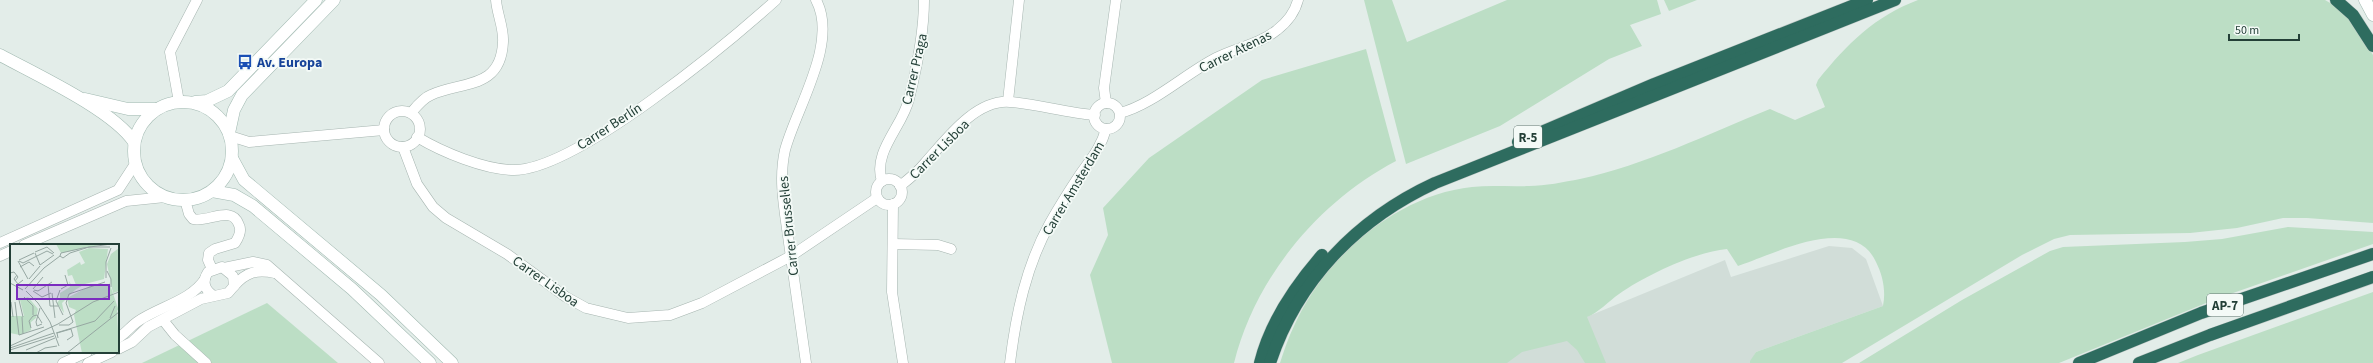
<svg xmlns="http://www.w3.org/2000/svg" width="2373" height="363" viewBox="0 0 2373 363" font-family="'Source Sans 3',sans-serif">
  <rect width="100%" height="100%" fill="#e3ede9"/>
  <path fill="#d1ddd8" d="M 1829,246 L 1852,248 L 1866,259 L 1883,306 L 1756,352 L 1750,363 L 1504,363 L 1550,332 L 1725,260 L 1731,277 Z"/>
  <g fill="#bcdec5">
    <path d="M 1364,0 L 1392,0 L 1407,42 L 1507,0 L 1657,0 L 1661,14 L 1630,25 L 1642,46 L 1609,59 L 1500,126 L 1406,164 Z"/>
    <path d="M 1664,0 L 1697,0 L 1669,11 Z"/>
    <path d="M 1918,0 L 2325,0 L 2337,7 L 2354,24 L 2373,55 L 2373,223 L 2307,218 L 2283,218 L 2237,228 L 2190,233 L 2070,235 L 2054,239 L 2022,255 L 1842,363 L 1750,363 L 1750,361 L 1756,352 L 1883,306 C 1886,291 1883,276 1876,262 C 1853,212 1774,254 1738,266 L 1727,249 C 1695,252 1646,275 1619,294 C 1609,301 1598,313 1587,317 L 1606,363 L 1585,363 L 1577,350 L 1567,341 L 1522,352 L 1507,363 L 1280,363 C 1284,351 1288,338 1294,326 C 1324,258 1396,195 1472,187 C 1491,185 1510,187 1529,186 C 1545,186 1564,182 1580,179 C 1645,165 1708,134 1770,109 L 1795,120 L 1825,107 L 1816,85 L 1818,80 C 1847,44 1875,16 1918,0 Z"/>
    <path d="M 1366,49 L 1396,161 C 1318,202 1255,278 1234,363 L 1112,363 L 1090,275 L 1108,235 L 1103,208 L 1149,158 L 1262,80 Z"/>
    <path d="M 2288,227 L 2373,232 L 2373,244 L 2216,299 L 2059,363 L 1859,363 L 1962,300 L 2050,251 L 2063,247 L 2185,242 L 2222,239 Z"/>
    <path d="M 2373,292 L 2373,363 L 2178,363 L 2198,355 Z"/>
    <path d="M 267,303 L 338,363 L 142,363 Z"/>
  </g>
  <g fill="none" stroke-linecap="round" stroke-linejoin="round">
    <defs>
      <g id="street">
        <path d="M 1008,101 L 1019,0"/>
        <path d="M 179,102 L 170,52 L 197,0"/>
        <path d="M 1106,103 L 1104,88 L 1116,0"/>
        <circle cx="1107" cy="116" r="13"/>
        <circle cx="402" cy="129" r="18"/>
        <path d="M 411,113 C 416,107 423,98 431,95 C 461,81 501,90 503,42 C 504,28 497,14 496,0"/>
        <path d="M 1120,113 C 1152,105 1185,74 1216,58 C 1235,48 1260,44 1277,30 C 1286,23 1295,12 1298,0"/>
        <path d="M 230,136 L 249,142 L 384,130"/>
        <path d="M 417,137 C 442,152 485,170 514,170 C 576,170 728,43 776,0"/>
        <path d="M 403,147 L 417,184 L 433,207 L 446,218 L 507,254 L 566,297 L 586,308 L 628,318 L 670,315 L 702,303 L 791,256 L 877,198"/>
        <circle cx="889" cy="192" r="13"/>
        <path d="M 882,181 C 872,152 903,126 909,99 C 917,67 924,33 924,0"/>
        <path d="M 900,186 C 909,179 918,172 925,163 C 945,141 975,99 1010,102 C 1038,104 1066,113 1095,115"/>
        <path d="M 185,200 L 189,214 L 193,219 C 208,223 232,204 239,225 C 242,231 239,237 235,243 L 215,249 L 209,253 L 208,260 L 212,269"/>
        <path d="M 893,204 L 892,292 L 903,363"/>
        <path d="M 0,243 L 118,190 L 135,164"/>
        <path d="M 893,244 L 938,245 L 951,249"/>
        <path d="M 24,245 L 126,201 L 165,197"/>
        <path d="M 0,256 L 11,251"/>
        <path d="M 224,268 L 253,262 L 267,265 L 379,363"/>
        <path d="M 234,286 C 246,272 257,269 275,273"/>
        <path d="M 163,320 L 175,335 L 206,363"/>
        <path d="M 118,338 C 126,333 130,327 137,322 C 158,307 191,301 205,279"/>
        <path d="M 118,349 L 132,342 L 148,327 L 201,299 L 228,293 L 234,286 L 233,276 L 222,267 L 208,272 C 202,281 204,290 214,296"/>
        <path d="M 63,363 L 87,352"/>
        <path d="M 88,363 L 112,352"/>
        <path d="M 806,363 C 800,323 795,283 789,243 C 785,212 778,181 785,150 C 796,108 839,43 816,0"/>
        <path d="M 1010,363 C 1016,314 1026,266 1050,223 C 1059,207 1069,191 1079,176 C 1090,160 1101,148 1106,129"/>
      </g>
      <g id="secondary">
        <path d="M 2365,0 L 2373,15"/>
        <path d="M 0,55 C 35,74 113,110 134,142"/>
        <path d="M 85,99 L 128,109 L 157,109"/>
        <circle cx="183" cy="151" r="49"/>
        <path d="M 195,102 L 207,101 L 228,91 L 316,0"/>
        <path d="M 229,133 L 234,110 L 242,95 L 334,0"/>
        <path d="M 232,158 L 244,180 L 381,295 L 452,363"/>
        <path d="M 212,191 L 234,195 L 253,206 L 352,289 L 430,363"/>
      </g>
      <g id="highway">
        <path d="M 2336,0 L 2353,15 L 2373,46"/>
        <path d="M 1518,142 L 1654,84 L 1867,0"/>
        <path d="M 1260,363 C 1270,322 1295,286 1322,255"/>
        <path d="M 1270,363 C 1297,281 1357,219 1435,183 L 1895,0"/>
        <path d="M 2079,363 L 2201,313 L 2373,254"/>
        <path d="M 2139,363 L 2210,335 L 2373,277"/>
      </g>
    </defs>
    <use href="#street" stroke="#a6b5b0" stroke-width="11"/>
    <use href="#secondary" stroke="#a1b9b1" stroke-width="13"/>
    <use href="#highway" stroke="#c1c9c7" stroke-width="13"/>
    <use href="#street" stroke="#fff" stroke-width="10"/>
    <use href="#secondary" stroke="#fff" stroke-width="12"/>
    <use href="#highway" stroke="#2e6c5f" stroke-width="12"/>
  </g>
  <defs>
    <symbol id="bus-bare" viewBox="-9 -9 18 18"><path d="M-5-6H5V4H4V6H2V4H-2V6H-4V4H-5ZM-3.5-4V0h7V-4ZM-3.5 1.2v1.5H-2V1.2ZM2 1.2v1.5H3.5V1.2Z" fill="#1a4fb4" stroke="#f4faf7" stroke-width="2.5" paint-order="stroke"/></symbol>
  </defs>
  <g fill-rule="evenodd">
    <use href="#bus-bare" x="234" y="51" width="22" height="22"/>
  </g>
  <g text-anchor="middle" stroke-width="3.5" stroke-linejoin="round" paint-order="stroke">
    <g fill="#f4faf7" stroke="#627771" stroke-width="1">
      <rect x="1514" y="126" width="28" height="22" rx="3"/>
      <rect x="2207" y="294" width="36" height="22" rx="3"/>
    </g>
    <g font-size="13" font-weight="bold" fill="#233f37">
      <text x="1528" y="142">R-5</text>
      <text x="2225" y="310">AP-7</text>
    </g>
    <g font-size="14" fill="#233f37" stroke="#f4faf7">
      <text transform="translate(1235 51) rotate(-26)" y="5">Carrer Atenas</text>
      <text transform="translate(914 69) rotate(-77)" y="5">Carrer Praga</text>
      <text transform="translate(609 126) rotate(-33)" y="5">Carrer Berlín</text>
      <text transform="translate(939 149) rotate(-45)" y="5">Carrer Lisboa</text>
      <text transform="translate(1073 188) rotate(-59)" y="5">Carrer Amsterdam</text>
      <text transform="translate(788 226) rotate(-96)" y="5">Carrer Brussel·les</text>
      <text transform="translate(546 281) rotate(35)" y="5">Carrer Lisboa</text>
    </g>
    <g font-size="14" font-weight="bold" fill="#164399" stroke="#f4faf7" text-anchor="start">
      <text x="257" y="67">Av. Europa</text>
    </g>
  </g>
  <g transform="translate(10 244)">
    <rect width="109" height="109" fill="#e3ede9"/>
    <path d="M 46,0 L 94,0 L 51,9 ZM 79,4 L 98,5 L 94,35 L 75,40 L 65,46 L 52,59 L 54,69 L 47,59 L 50,55 L 50,49 L 60,43 L 59,37 L 62,42 L 66,41 L 62,31 L 58,32 L 57,26 L 70,18 L 71,21 L 75,19 L 69,8 ZM 109,4 L 109,47 L 103,49 L 97,20 L 101,10 ZM 99,38 L 109,67 L 107,66 L 109,109 L 72,109 L 64,71 L 66,66 L 59,63 L 57,54 L 80,42 L 99,42 ZM 18,53 L 28,65 L 26,74 L 21,78 L 21,86 L 10,91 L 0,89 L 0,69 L 1,72 L 14,72 L 10,56 Z" fill="#bcdec5"/>
    <path fill="none" stroke="#96a7a2" stroke-width="1" d="M 100,3 L 79,3 L 60,9 L 53,14 L 50,12 L 51,9 L 73,4 L 101,0M 25,8 L 37,3 L 44,9M 25,9 L 30,21M 9,16 L 24,9M 8,17 L 18,35M 9,17 L 13,19 L 37,7 L 43,10M 30,21 L 44,11M 10,23 L 19,18 L 24,22M 97,27 L 101,35 L 101,43M 0,29 L 4,28 L 8,33 L 5,37M 7,31 L 4,35 L 8,40 L 13,36M 96,34 L 96,18 L 101,4M 19,35 L 30,22M 0,39 L 13,46M 38,40 L 40,62 L 48,62M 15,45 L 34,24 L 50,12M 23,45 L 33,33M 51,45 L 58,41 L 55,31M 24,46 L 28,47 L 42,38M 50,46 L 46,57 L 53,71M 16,47 L 28,59 L 40,78 L 49,102M 23,47 L 32,53 L 41,49M 42,49 L 45,74M 14,53 L 23,62 L 23,71M 9,56 L 13,73M 1,58 L 3,73M 5,58 L 9,91M 30,64 L 26,78 L 27,82 L 32,80M 23,72 L 27,71 L 32,79M 12,73 L 13,90M 100,74 L 105,62M 49,81 L 59,81 L 63,78 L 56,59 L 59,50 L 95,38M 21,84 L 19,77 L 23,72M 46,89 L 85,77 L 104,57M 9,91 L 34,83M 48,94 L 47,89 L 61,85 L 63,92 L 57,96M 0,102 L 48,80 L 83,58 L 109,48M 0,104 L 44,89M 0,106 L 44,92M 16,106 L 45,94M 26,109 L 35,104 L 47,102M 57,109 L 109,68"/>
    <path fill="#7b2cbf" fill-opacity="0.15" stroke="#7b2cbf" stroke-width="2" d="M 7,41 L 99,41 L 99,55 L 7,55 Z"/>
    <rect width="109" height="109" fill="none" stroke="#233f37" stroke-width="2"/>
  </g>
  <path d="M2229 34v6h70v-6" fill="none" stroke="#233f37" stroke-width="2"/>
  <text x="2235" y="34" font-size="12" fill="#233f37" stroke="#f4faf7" stroke-width="3" paint-order="stroke">50 m</text>
</svg>
